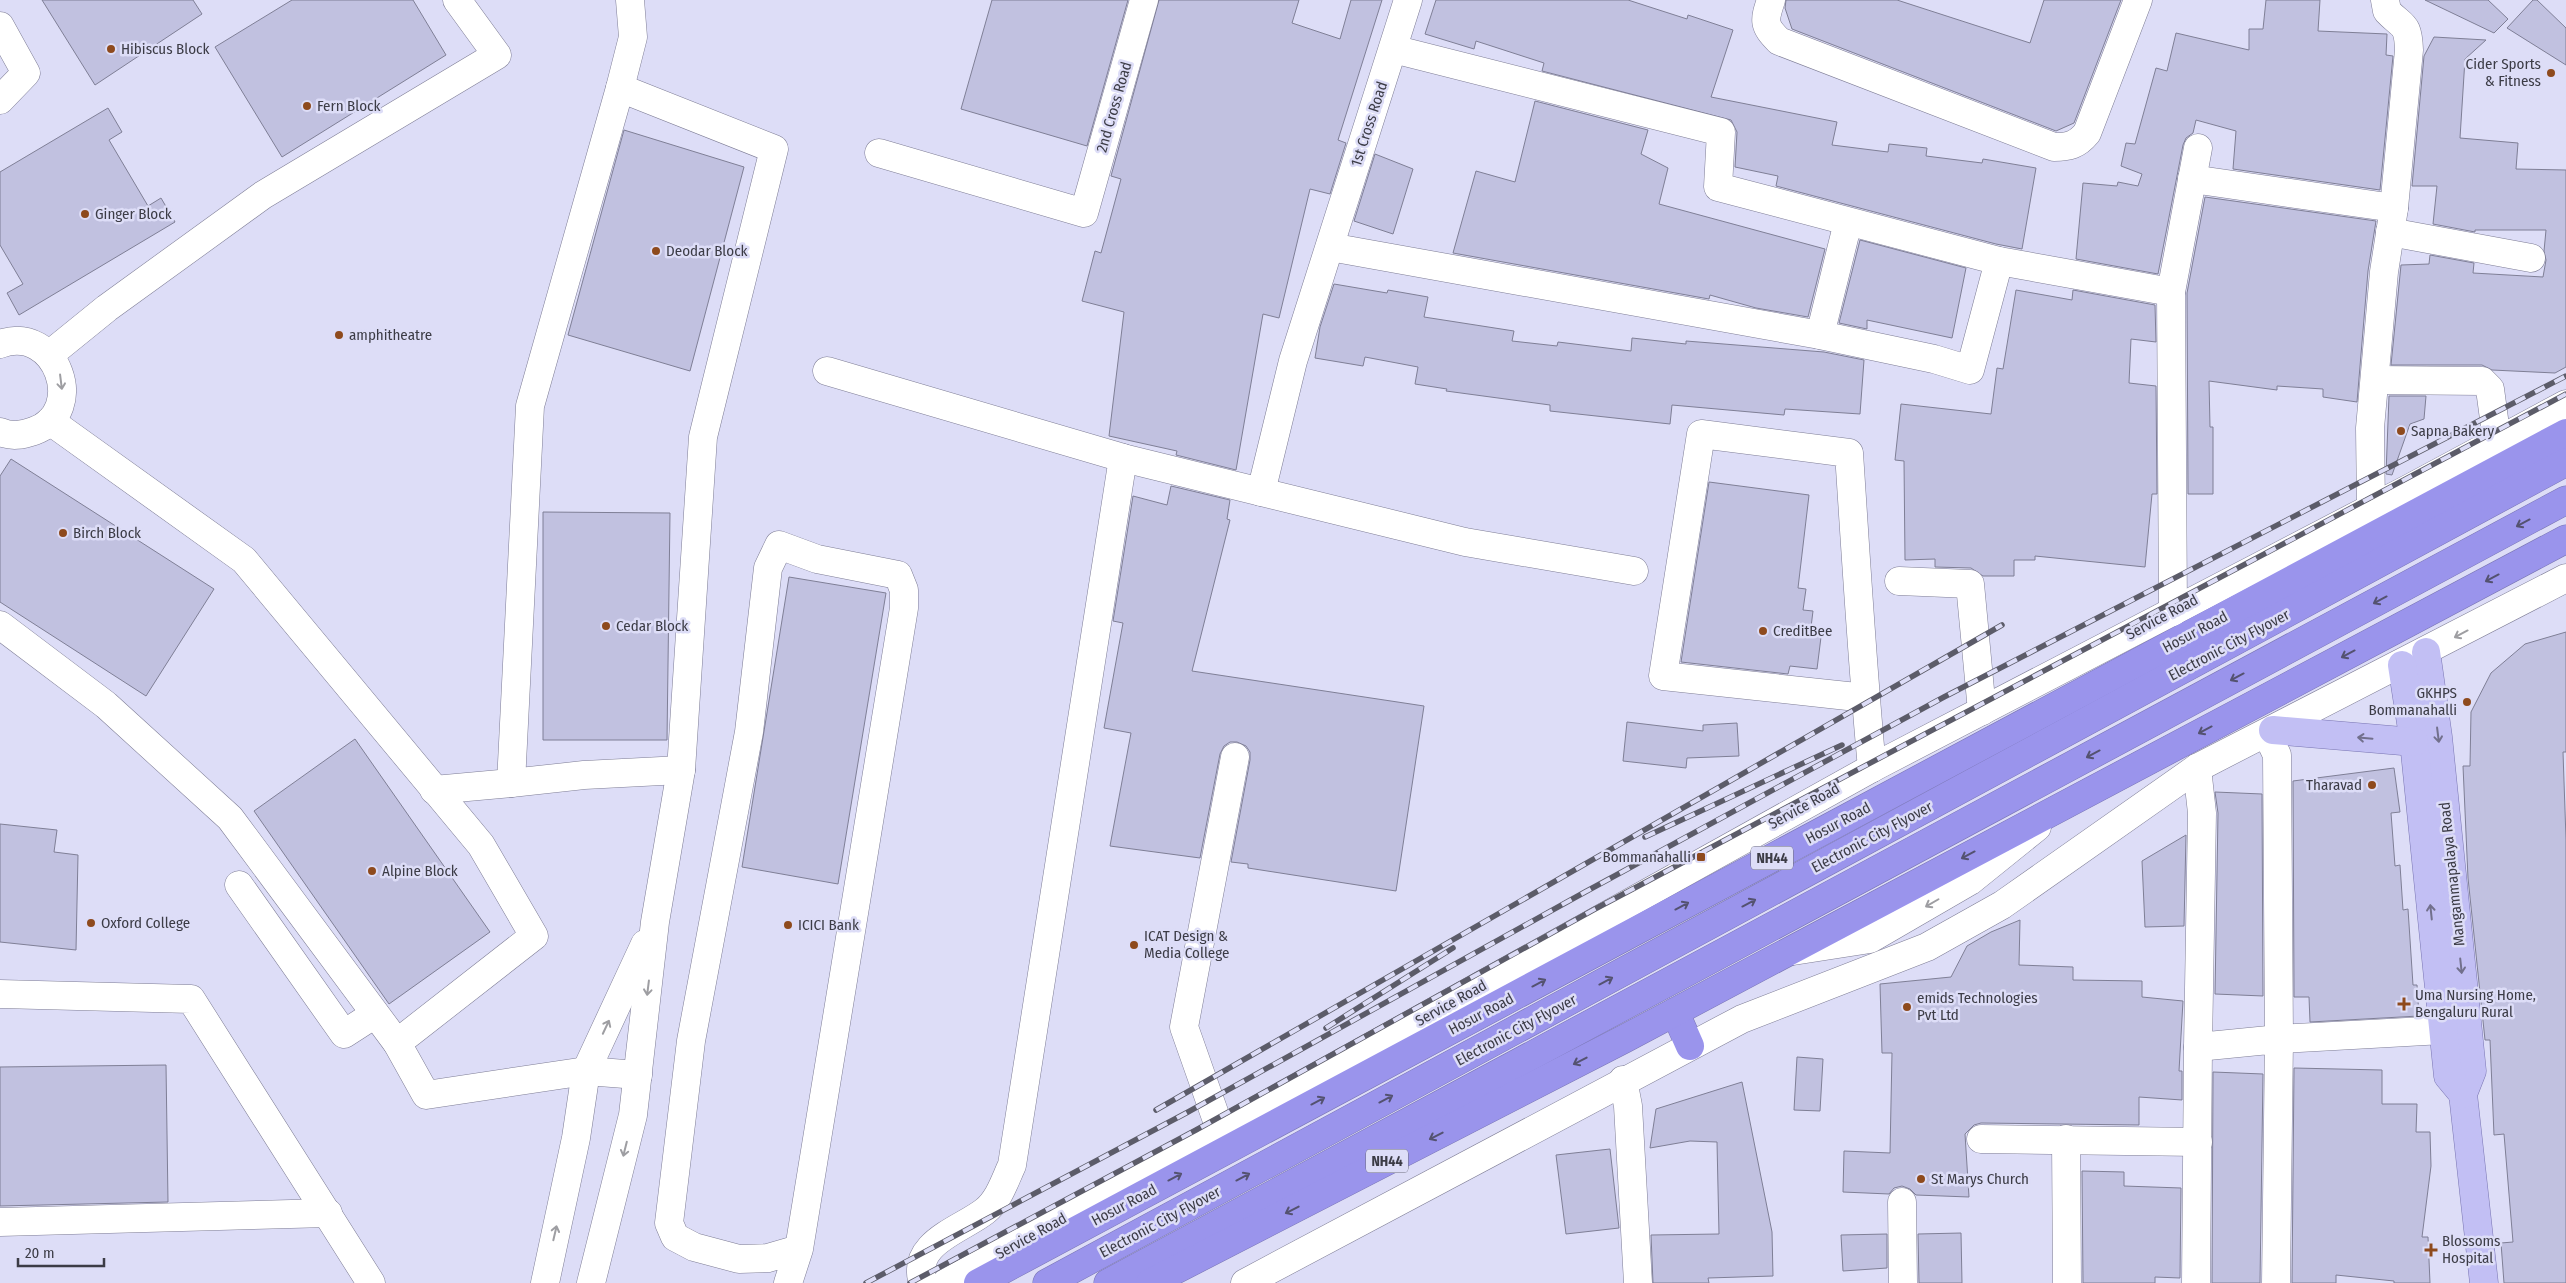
<svg xmlns="http://www.w3.org/2000/svg" width="2566" height="1283" viewBox="0 0 2566 1283" font-family="'Fira Sans Condensed',sans-serif">
  <rect width="100%" height="100%" fill="#ddddf7"/>
  <g fill="#c1c1e0" stroke="#7f7f96">
    <path d="M 42,0 L 193,0 L 202,14 L 95,85 Z"/>
    <path d="M 292,0 L 413,0 L 446,55 L 282,157 L 215,47 Z"/>
    <path d="M 992,0 L 1128,0 L 1087,146 L 961,109 Z"/>
    <path d="M 1159,0 L 1299,0 L 1292,23 L 1340,39 L 1351,0 L 1382,0 L 1338,140 L 1346,143 L 1330,194 L 1310,189 L 1279,318 L 1263,314 L 1236,470 L 1176,455 L 1177,451 L 1109,436 L 1124,312 L 1082,301 L 1095,251 L 1101,253 L 1121,179 L 1111,176 Z"/>
    <path d="M 1436,0 L 1628,0 L 1687,19 L 1688,15 L 1733,30 L 1711,97 L 1837,122 L 1832,145 L 1888,152 L 1889,144 L 1927,148 L 1926,156 L 1982,163 L 1983,159 L 2036,168 L 2022,249 L 1996,244 L 1776,186 L 1778,176 L 1735,167 L 1737,132 L 1731,120 L 1542,71 L 1544,63 L 1476,41 L 1474,49 L 1425,34 Z"/>
    <path d="M 1786,0 L 1897,0 L 2030,43 L 2044,0 L 2121,0 L 2074,123 L 2056,131 L 1792,29 L 1785,8 Z"/>
    <path d="M 2266,0 L 2320,0 L 2318,31 L 2387,34 L 2386,55 L 2393,56 L 2380,190 L 2233,169 L 2236,131 L 2196,120 L 2193,133 L 2186,138 L 2183,145 L 2158,274 L 2076,259 L 2083,183 L 2117,186 L 2118,182 L 2138,186 L 2142,174 L 2121,166 L 2126,143 L 2135,144 L 2156,68 L 2167,71 L 2176,33 L 2249,50 L 2249,29 L 2263,29 Z"/>
    <path d="M 2425,0 L 2488,0 L 2508,19 L 2494,33 Z"/>
    <path d="M 2533,0 L 2537,0 L 2566,28 L 2566,65 L 2507,28 Z"/>
    <path d="M 2434,37 L 2486,40 L 2465,59 L 2460,138 L 2518,143 L 2516,169 L 2566,170 L 2566,367 L 2555,373 L 2492,370 L 2482,365 L 2391,365 L 2401,265 L 2429,264 L 2430,255 L 2474,263 L 2473,273 L 2543,277 L 2546,260 L 2544,251 L 2546,230 L 2475,230 L 2475,232 L 2433,224 L 2437,186 L 2412,186 L 2424,56 Z"/>
    <path d="M 1535,101 L 1648,130 L 1641,154 L 1668,168 L 1659,204 L 1825,249 L 1808,317 L 1756,308 L 1710,295 L 1709,299 L 1453,253 L 1476,171 L 1515,182 Z"/>
    <path d="M 108,108 L 122,132 L 109,140 L 148,206 L 161,198 L 175,222 L 19,315 L 7,293 L 23,284 L 0,245 L 0,172 Z"/>
    <path d="M 624,130 L 744,167 L 690,371 L 568,335 Z"/>
    <path d="M 1375,154 L 1413,169 L 1393,234 L 1354,221 Z"/>
    <path d="M 2205,197 L 2376,221 L 2368,271 L 2357,402 L 2323,397 L 2323,389 L 2277,386 L 2277,390 L 2209,381 L 2210,427 L 2213,427 L 2213,494 L 2188,494 L 2187,293 Z"/>
    <path d="M 1860,240 L 1966,268 L 1952,338 L 1867,320 L 1867,329 L 1839,323 Z"/>
    <path d="M 1334,284 L 1387,293 L 1388,290 L 1428,297 L 1424,317 L 1514,331 L 1512,341 L 1557,346 L 1558,342 L 1631,351 L 1632,338 L 1686,344 L 1686,341 L 1824,352 L 1864,360 L 1860,414 L 1785,409 L 1784,415 L 1672,405 L 1670,424 L 1550,411 L 1550,405 L 1446,391 L 1447,389 L 1415,384 L 1418,367 L 1365,357 L 1363,366 L 1315,358 L 1320,327 Z"/>
    <path d="M 2016,290 L 2072,300 L 2073,290 L 2155,305 L 2156,342 L 2131,339 L 2129,383 L 2156,386 L 2157,494 L 2152,494 L 2145,567 L 2035,556 L 2035,560 L 2014,560 L 2014,576 L 1983,576 L 1971,568 L 1935,567 L 1935,559 L 1905,560 L 1904,461 L 1895,460 L 1901,404 L 1991,414 L 1997,368 L 2003,369 Z"/>
    <path d="M 2389,396 L 2426,396 L 2424,419 L 2410,424 L 2392,475 L 2386,474 Z"/>
    <path d="M 11,459 L 214,589 L 146,696 L 0,602 L 0,476 Z"/>
    <path d="M 1709,482 L 1809,495 L 1798,588 L 1806,589 L 1803,610 L 1813,611 L 1810,635 L 1821,637 L 1817,669 L 1790,666 L 1788,674 L 1681,662 Z"/>
    <path d="M 1171,486 L 1230,500 L 1227,519 L 1230,520 L 1192,671 L 1424,706 L 1396,891 L 1248,868 L 1248,864 L 1231,862 L 1250,760 L 1250,752 L 1246,746 L 1237,742 L 1230,742 L 1224,746 L 1220,754 L 1200,858 L 1110,846 L 1131,733 L 1104,728 L 1123,623 L 1113,621 L 1133,496 L 1167,505 Z"/>
    <path d="M 543,512 L 670,513 L 667,740 L 543,740 Z"/>
    <path d="M 789,577 L 886,593 L 838,884 L 742,867 Z"/>
    <path d="M 2566,632 L 2566,752 L 2563,752 L 2566,839 L 2566,1283 L 2504,1283 L 2501,1243 L 2513,1242 L 2504,1134 L 2494,1135 L 2490,1040 L 2485,1040 L 2468,878 L 2463,766 L 2470,766 L 2471,712 L 2491,673 L 2525,644 Z"/>
    <path d="M 1627,722 L 1703,731 L 1703,725 L 1737,723 L 1739,756 L 1687,758 L 1686,768 L 1623,761 Z"/>
    <path d="M 355,739 L 490,932 L 389,1004 L 254,811 Z"/>
    <path d="M 2394,768 L 2400,812 L 2391,813 L 2395,866 L 2400,865 L 2403,910 L 2408,909 L 2413,985 L 2417,985 L 2419,1016 L 2310,1022 L 2309,997 L 2294,997 L 2293,781 Z"/>
    <path d="M 2215,792 L 2262,794 L 2263,996 L 2215,994 L 2218,813 Z"/>
    <path d="M 0,824 L 57,830 L 54,852 L 78,855 L 76,950 L 0,942 Z"/>
    <path d="M 2186,835 L 2184,926 L 2145,927 L 2142,861 Z"/>
    <path d="M 2020,920 L 2019,965 L 2073,967 L 2073,980 L 2142,981 L 2142,997 L 2183,1001 L 2179,1071 L 2182,1071 L 2182,1100 L 2139,1097 L 2139,1125 L 1981,1123 L 1974,1125 L 1965,1134 L 1969,1197 L 1916,1195 L 1910,1189 L 1902,1186 L 1894,1188 L 1889,1194 L 1843,1192 L 1844,1151 L 1890,1153 L 1892,1053 L 1882,1053 L 1880,984 L 1951,977 L 1967,946 L 1991,932 Z"/>
    <path d="M 1797,1057 L 1823,1059 L 1820,1111 L 1794,1110 Z"/>
    <path d="M 166,1065 L 168,1202 L 0,1206 L 0,1067 Z"/>
    <path d="M 2294,1068 L 2382,1070 L 2382,1104 L 2417,1104 L 2416,1132 L 2430,1132 L 2431,1166 L 2422,1237 L 2428,1237 L 2430,1283 L 2394,1283 L 2394,1281 L 2336,1275 L 2336,1283 L 2292,1283 Z"/>
    <path d="M 2213,1072 L 2263,1074 L 2260,1283 L 2212,1283 Z"/>
    <path d="M 1742,1082 L 1772,1232 L 1773,1276 L 1708,1278 L 1709,1283 L 1653,1283 L 1651,1235 L 1719,1234 L 1717,1142 L 1690,1141 L 1650,1148 L 1656,1109 Z"/>
    <path d="M 1610,1149 L 1619,1228 L 1566,1234 L 1556,1155 Z"/>
    <path d="M 2082,1171 L 2124,1172 L 2124,1186 L 2181,1188 L 2180,1278 L 2155,1277 L 2155,1283 L 2083,1283 Z"/>
    <path d="M 1961,1233 L 1962,1283 L 1919,1283 L 1918,1234 Z"/>
    <path d="M 1887,1234 L 1887,1268 L 1843,1271 L 1841,1235 Z"/>
  </g>
  <g fill="none" stroke-linecap="round" stroke-linejoin="round">
    <defs>
      <g id="minor">
        <path d="M 630,0 L 633,37 L 620,88 L 530,406 L 511,783 L 584,775 L 681,770"/>
        <path d="M 1771,0 C 1764,21 1763,25 1779,41 L 2054,147 C 2069,147 2077,145 2087,133 L 2138,0"/>
        <path d="M 0,26 L 26,73 L 0,100"/>
        <path d="M 1393,49 L 1721,132 L 1718,187 L 1999,261 L 2171,292"/>
        <path d="M 879,153 L 1084,213 L 1144,0"/>
        <path d="M 2192,179 L 2394,208"/>
        <path d="M 2390,232 L 2531,258"/>
        <path d="M 1330,247 L 1820,335 L 1934,359 L 1970,370 L 1999,261"/>
        <path d="M 1820,335 L 1848,222"/>
        <path d="M 0,344 C 57,323 88,412 34,431 C 22,435 12,437 0,432"/>
        <path d="M 49,355 L 107,308 L 263,195 L 497,55 L 457,0"/>
        <path d="M 827,371 L 1123,458 L 1465,542 L 1634,571"/>
        <path d="M 2375,380 L 2482,381 L 2490,389 L 2497,441"/>
        <path d="M 50,421 L 244,560 L 481,845 L 534,936 L 397,1043"/>
        <path d="M 1261,492 L 1293,361 L 1408,0"/>
        <path d="M 2371,508 L 2370,428 L 2384,272 L 2394,208 L 2409,50 C 2408,22 2403,28 2387,11 L 2385,0"/>
        <path d="M 1899,581 L 1970,584 L 1982,711"/>
        <path d="M 2173,612 L 2171,292 L 2198,148"/>
        <path d="M 0,625 L 106,705 L 230,818 L 397,1043 L 426,1095 L 586,1071 L 638,1075"/>
        <path d="M 1866,698 L 1663,676 L 1701,434 L 1849,453 C 1856,558 1862,663 1872,768"/>
        <path d="M 2267,734 L 2277,755 L 2279,1039 L 2443,1030"/>
        <path d="M 2197,768 L 2202,813 L 2198,1047 L 2279,1039 L 2276,1283"/>
        <path d="M 434,790 L 511,783"/>
        <path d="M 239,885 L 344,1034 L 375,1014"/>
        <path d="M 1793,951 L 1870,939 L 1970,881 L 2037,827"/>
        <path d="M 0,994 L 191,999 L 371,1283"/>
        <path d="M 1623,1080 L 1628,1106 L 1638,1283"/>
        <path d="M 1221,1132 L 1184,1027 L 1235,757"/>
        <path d="M 1981,1139 L 2198,1142"/>
        <path d="M 2066,1139 L 2067,1283"/>
        <path d="M 1902,1202 L 1903,1283"/>
        <path d="M 0,1222 L 328,1213"/>
        <path d="M 545,1283 L 576,1138 L 586,1071 L 645,944"/>
        <path d="M 591,1283 L 633,1115 L 655,922 L 681,770 L 703,437 L 774,149 L 620,88"/>
        <path d="M 788,1283 L 799,1249 L 904,608 L 904,590 L 898,575 L 817,559 L 779,545 L 768,568 L 749,732 L 691,1041 L 669,1223 L 675,1237 L 694,1247 L 739,1259 L 768,1258 L 799,1249"/>
        <path d="M 923,1283 C 910,1243 961,1230 985,1211 C 999,1200 1005,1180 1012,1165 L 1123,458"/>
        <path d="M 946,1283 L 1872,768 L 2410,488 L 2566,404"/>
        <path d="M 1245,1283 L 1742,1019 L 1927,947 L 2002,905 L 2197,768 L 2566,578"/>
        <path d="M 2196,1283 L 2198,1047"/>
      </g>
      <g id="major">
        <path d="M 2426,652 L 2438,737 L 2472,1071 L 2463,1094 L 2484,1283"/>
        <path d="M 2402,665 L 2414,742 L 2448,1076 L 2463,1094"/>
        <path d="M 2273,730 L 2414,742"/>
      </g>
      <g id="highway">
        <path d="M 1675,1012 L 1690,1046"/>
        <path d="M 978,1283 L 2566,433"/>
        <path d="M 1047,1283 L 2566,462"/>
        <path d="M 1108,1283 L 2566,500"/>
        <path d="M 1150,1283 L 1624,1039 L 2566,539"/>
      </g>
    </defs>
    <use href="#minor" stroke="#7e7d95" stroke-width="29"/>
    <use href="#major" stroke="#7975b2" stroke-width="29"/>
    <use href="#highway" stroke="#7975b2" stroke-width="29"/>
    <use href="#minor" stroke="#fff" stroke-width="28"/>
    <use href="#major" stroke="#c2bff4" stroke-width="28"/>
    <use href="#highway" stroke="#9a94ec" stroke-width="28"/>
    <defs>
      <g id="rail">
        <path d="M 1645,837 L 1842,745"/>
        <path d="M 1326,1028 L 1453,948"/>
        <path d="M 1156,1110 L 2002,625"/>
        <path d="M 866,1283 L 1188,1112 L 1585,892 L 1944,697 L 2566,376"/>
        <path d="M 910,1283 L 1196,1130 L 1595,909 L 2566,394"/>
      </g>
    </defs>
    <use href="#rail" stroke="#5c5c69" stroke-width="5.5"/>
    <use href="#rail" stroke="#ddddf7" stroke-width="4" stroke-dasharray="11" stroke-linecap="butt"/>
  </g>
  <defs><path id="oneway-shaft" d="M-6 0H5M1.5-3L5.5 0L1.5 3" fill="none" stroke-width="1.6" stroke-linecap="round" stroke-linejoin="round" transform="scale(1.25)"/></defs>
  <g stroke="#9e9ea2">
    <use href="#oneway-shaft" transform="translate(61 382) rotate(83)"/>
    <use href="#oneway-shaft" transform="translate(2461 634) rotate(152)"/>
    <use href="#oneway-shaft" transform="translate(1932 903) rotate(150)"/>
    <use href="#oneway-shaft" transform="translate(648 988) rotate(97)"/>
    <use href="#oneway-shaft" transform="translate(606 1027) rotate(-65)"/>
    <use href="#oneway-shaft" transform="translate(625 1149) rotate(104)"/>
    <use href="#oneway-shaft" transform="translate(555 1233) rotate(-77)"/>
  </g>
  <g stroke="#545270">
    <use href="#oneway-shaft" transform="translate(2523 523) rotate(152)"/>
    <use href="#oneway-shaft" transform="translate(2492 578) rotate(152)"/>
    <use href="#oneway-shaft" transform="translate(2380 600) rotate(152)"/>
    <use href="#oneway-shaft" transform="translate(2348 654) rotate(152)"/>
    <use href="#oneway-shaft" transform="translate(2237 677) rotate(152)"/>
    <use href="#oneway-shaft" transform="translate(2205 730) rotate(152)"/>
    <use href="#oneway-shaft" transform="translate(2093 754) rotate(152)"/>
    <use href="#oneway-shaft" transform="translate(1968 855) rotate(152)"/>
    <use href="#oneway-shaft" transform="translate(1749 903) rotate(-28)"/>
    <use href="#oneway-shaft" transform="translate(1682 906) rotate(-28)"/>
    <use href="#oneway-shaft" transform="translate(1606 981) rotate(-28)"/>
    <use href="#oneway-shaft" transform="translate(1539 983) rotate(-28)"/>
    <use href="#oneway-shaft" transform="translate(1580 1061) rotate(153)"/>
    <use href="#oneway-shaft" transform="translate(1386 1099) rotate(-28)"/>
    <use href="#oneway-shaft" transform="translate(1318 1101) rotate(-28)"/>
    <use href="#oneway-shaft" transform="translate(1436 1136) rotate(153)"/>
    <use href="#oneway-shaft" transform="translate(1175 1177) rotate(-28)"/>
    <use href="#oneway-shaft" transform="translate(1243 1177) rotate(-28)"/>
    <use href="#oneway-shaft" transform="translate(1292 1210) rotate(153)"/>
  </g>
  <g stroke="#72708c">
    <use href="#oneway-shaft" transform="translate(2438 735) rotate(83)"/>
    <use href="#oneway-shaft" transform="translate(2365 738) rotate(-175)"/>
    <use href="#oneway-shaft" transform="translate(2431 912) rotate(-96)"/>
    <use href="#oneway-shaft" transform="translate(2461 966) rotate(84)"/>
  </g>
  <g fill="#8e4a1d" stroke="#ddddf7" stroke-width="2">
    <circle cx="111" cy="49" r="5"/>
    <circle cx="2551" cy="73" r="5"/>
    <circle cx="307" cy="106" r="5"/>
    <circle cx="85" cy="214" r="5"/>
    <circle cx="656" cy="251" r="5"/>
    <circle cx="339" cy="335" r="5"/>
    <circle cx="2401" cy="431" r="5"/>
    <circle cx="63" cy="533" r="5"/>
    <circle cx="606" cy="626" r="5"/>
    <circle cx="1763" cy="631" r="5"/>
    <circle cx="2467" cy="702" r="5"/>
    <circle cx="2372" cy="785" r="5"/>
    <rect x="1696" y="852" width="10" height="10" rx="2.5"/>
    <circle cx="372" cy="871" r="5"/>
    <circle cx="91" cy="923" r="5"/>
    <circle cx="788" cy="925" r="5"/>
    <circle cx="1134" cy="945" r="5"/>
    <path d="M2401.5 996.5h5v5h5v5h-5v5h-5v-5h-5v-5h5z"/>
    <circle cx="1907" cy="1007" r="5"/>
    <circle cx="1921" cy="1179" r="5"/>
    <path d="M2428.5 1242.5h5v5h5v5h-5v5h-5v-5h-5v-5h5z"/>
  </g>
  <g text-anchor="middle" stroke-width="5" stroke-linejoin="round" paint-order="stroke">
    <g fill="#ddddf7" stroke="#6c6c7b" stroke-width="1">
      <rect x="1751" y="846.5" width="42" height="23" rx="4"/>
      <rect x="1366" y="1149.5" width="42" height="23" rx="4"/>
    </g>
    <g font-size="14" font-weight="bold" fill="#3c3c46">
      <text x="1772" y="863">NH44</text>
      <text x="1387" y="1166">NH44</text>
    </g>
    <g font-size="15" fill="#3c3c46" stroke="#ddddf7" text-anchor="start">
      <text x="121" y="54">Hibiscus Block</text>
      <text x="2541" y="69" text-anchor="end">Cider Sports<tspan x="2541" dy="17">&amp; Fitness</tspan></text>
      <text x="317" y="111">Fern Block</text>
      <text x="95" y="219">Ginger Block</text>
      <text x="666" y="256">Deodar Block</text>
      <text x="349" y="340">amphitheatre</text>
      <text x="2411" y="436">Sapna Bakery</text>
      <text x="73" y="538">Birch Block</text>
      <text x="616" y="631">Cedar Block</text>
      <text x="1773" y="636">CreditBee</text>
      <text x="2457" y="698" text-anchor="end">GKHPS<tspan x="2457" dy="17">Bommanahalli</tspan></text>
      <text x="2362" y="790" text-anchor="end">Tharavad</text>
      <text x="1691" y="862" text-anchor="end">Bommanahalli</text>
      <text x="382" y="876">Alpine Block</text>
      <text x="101" y="928">Oxford College</text>
      <text x="798" y="930">ICICI Bank</text>
      <text x="1144" y="941">ICAT Design &amp;<tspan x="1144" dy="17">Media College</tspan></text>
      <text x="2415" y="1000">Uma Nursing Home,<tspan x="2415" dy="17">Bengaluru Rural</tspan></text>
      <text x="1917" y="1003">emids Technologies<tspan x="1917" dy="17">Pvt Ltd</tspan></text>
      <text x="1931" y="1184">St Marys Church</text>
      <text x="2442" y="1246">Blossoms<tspan x="2442" dy="17">Hospital</tspan></text>
    </g>
    <g font-size="15" fill="#3c3c46" stroke="#ddddf7">
      <text transform="translate(1114 107) rotate(-74)" y="5">2nd Cross Road</text>
      <text transform="translate(1369 124) rotate(-72)" y="5">1st Cross Road</text>
      <text transform="translate(2162 617) rotate(-28)" y="5">Service Road</text>
      <text transform="translate(2195 632) rotate(-28)" y="5">Hosur Road</text>
      <text transform="translate(2229 645) rotate(-28)" y="5">Electronic City Flyover</text>
      <text transform="translate(1804 806) rotate(-29)" y="5">Service Road</text>
      <text transform="translate(1838 823) rotate(-28)" y="5">Hosur Road</text>
      <text transform="translate(1872 837) rotate(-28)" y="5">Electronic City Flyover</text>
      <text transform="translate(2452 874) rotate(-96)" y="5">Mangammapalaya Road</text>
      <text transform="translate(1451 1003) rotate(-29)" y="5">Service Road</text>
      <text transform="translate(1481 1014) rotate(-28)" y="5">Hosur Road</text>
      <text transform="translate(1516 1030) rotate(-28)" y="5">Electronic City Flyover</text>
      <text transform="translate(1124 1205) rotate(-28)" y="5">Hosur Road</text>
      <text transform="translate(1160 1222) rotate(-28)" y="5">Electronic City Flyover</text>
      <text transform="translate(1031 1236) rotate(-29)" y="5">Service Road</text>
    </g>
  </g>
  <path d="M18 1258v8h86v-8" fill="none" stroke="#3c3c46" stroke-width="2.5"/>
  <text x="25" y="1258" font-size="15" fill="#3c3c46" stroke="#ddddf7" stroke-width="4" paint-order="stroke">20 m</text>
</svg>
